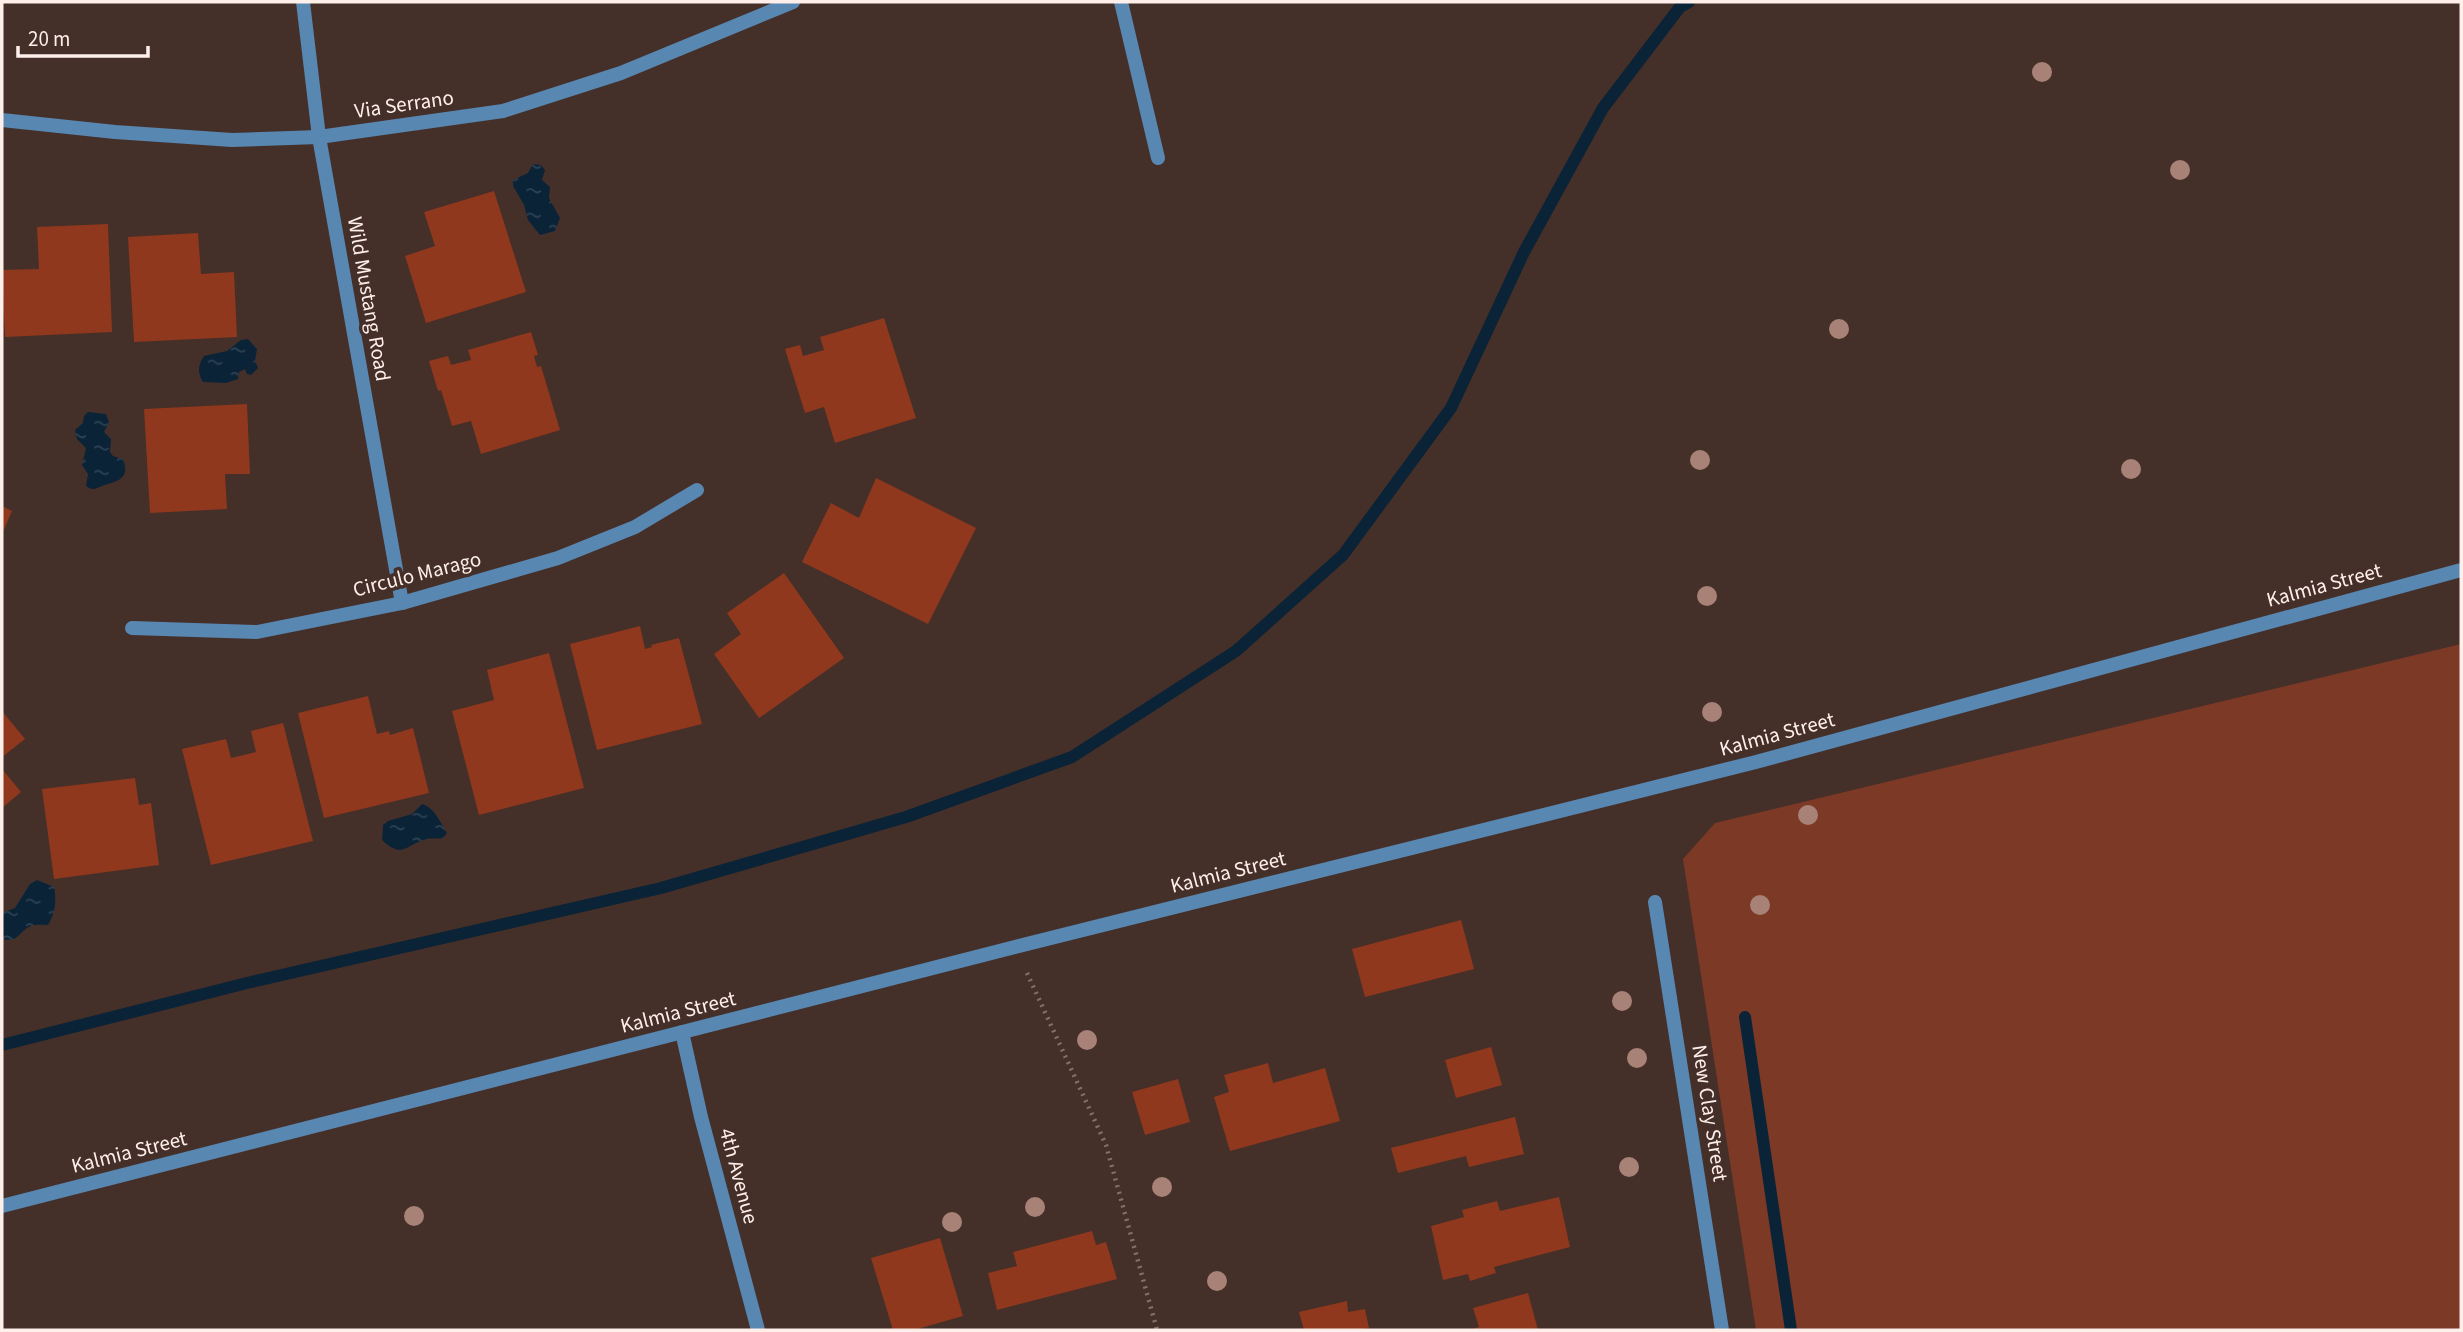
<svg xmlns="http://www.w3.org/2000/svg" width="2463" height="1332" viewBox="0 0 2463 1332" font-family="'Source Sans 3',sans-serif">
  <defs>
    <pattern id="water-ripples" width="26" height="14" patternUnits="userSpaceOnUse" patternTransform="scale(1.75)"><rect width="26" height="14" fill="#0a2337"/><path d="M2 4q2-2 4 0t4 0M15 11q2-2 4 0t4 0" fill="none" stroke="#2f4354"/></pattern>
  </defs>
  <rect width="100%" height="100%" fill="#452f29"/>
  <path fill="#7b3926" d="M 2461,644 L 2461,1330 L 1756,1330 L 1683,859 L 1715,823 Z"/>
  <g fill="url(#water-ripples)">
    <path d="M 533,164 L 541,165 L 545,170 L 542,180 L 550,187 L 549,198 L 560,218 L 555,231 L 540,235 L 528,220 L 524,205 L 513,186 L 513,180 L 528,173 Z"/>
    <path d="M 248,339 L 257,349 L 255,361 L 258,368 L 251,375 L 247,374 L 245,369 L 239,372 L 238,379 L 226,383 L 203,382 C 197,373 198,365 204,356 L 227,351 L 241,340 Z"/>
    <path d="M 88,412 L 106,414 L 109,422 L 104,432 L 111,439 L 110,452 L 113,456 L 123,459 C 131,480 116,481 102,486 C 94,489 94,491 86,486 L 88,474 L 82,465 L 86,448 L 77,439 L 75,430 L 83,423 L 84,416 Z"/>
    <path d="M 422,804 C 435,808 440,822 447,833 C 441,842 436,837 427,839 C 406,844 403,860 382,840 L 383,825 L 388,821 L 412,814 Z"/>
    <path d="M 37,880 L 54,887 C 57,899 55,914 48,925 C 28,924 29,926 15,939 L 5,940 L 2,938 L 2,913 L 15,908 L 30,884 Z"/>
  </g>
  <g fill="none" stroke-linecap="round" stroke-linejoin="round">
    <g stroke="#0a2337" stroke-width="12">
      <path d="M 1745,1017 L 1791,1330"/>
      <path d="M 2,1045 L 247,983 L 661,888 L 906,817 L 1072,757 L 1236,651 L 1343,555 L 1451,408 L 1524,252 L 1603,108 L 1680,7 L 1689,2"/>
    </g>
  </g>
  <g fill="#8f381d">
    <path d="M 494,191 L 526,292 L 426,323 L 405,256 L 435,246 L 424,212 Z"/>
    <path d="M 108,224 L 112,332 L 5,337 L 2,270 L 39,269 L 37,227 Z"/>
    <path d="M 198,233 L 201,274 L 234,272 L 237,337 L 134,342 L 128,237 Z"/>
    <path d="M 884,318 L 916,418 L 835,443 L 824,407 L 805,413 L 785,349 L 800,345 L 803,356 L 824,350 L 820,337 Z"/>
    <path d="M 531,332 L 538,355 L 534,356 L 537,367 L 541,366 L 560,430 L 481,454 L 471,421 L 452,426 L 441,390 L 438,391 L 429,361 L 448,356 L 451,365 L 471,360 L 468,350 Z"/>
    <path d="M 247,404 L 250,474 L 225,474 L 227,509 L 150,513 L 144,409 Z"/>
    <path d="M 876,478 L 976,528 L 928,624 L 802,562 L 831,503 L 859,518 Z"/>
    <path d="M 2,506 L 12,511 L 2,534 Z"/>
    <path d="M 784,573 L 844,658 L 759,718 L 714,654 L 741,634 L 727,613 Z"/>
    <path d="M 640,626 L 645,649 L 652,647 L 651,645 L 679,638 L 702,724 L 597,750 L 570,644 Z"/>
    <path d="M 549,653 L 584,788 L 479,815 L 452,711 L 494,700 L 487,670 Z"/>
    <path d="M 368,696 L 377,734 L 389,731 L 390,735 L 413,728 L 429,793 L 324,818 L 298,713 Z"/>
    <path d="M 2,711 L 25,739 L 2,757 Z"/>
    <path d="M 283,723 L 313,841 L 211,865 L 182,749 L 226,739 L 231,758 L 256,752 L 251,731 Z"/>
    <path d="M 2,769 L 21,792 L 2,808 Z"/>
    <path d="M 135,778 L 139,805 L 151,803 L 159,865 L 54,879 L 42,789 Z"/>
    <path d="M 1461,920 L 1474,969 L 1365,997 L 1352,949 Z"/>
    <path d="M 1491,1047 L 1502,1085 L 1456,1098 L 1445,1060 Z"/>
    <path d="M 1268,1063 L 1273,1083 L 1325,1068 L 1340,1121 L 1230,1151 L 1214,1097 L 1229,1092 L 1224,1075 Z"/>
    <path d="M 1178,1079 L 1190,1122 L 1145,1135 L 1132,1092 Z"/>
    <path d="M 1515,1117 L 1524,1154 L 1469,1167 L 1466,1156 L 1398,1173 L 1391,1148 Z"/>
    <path d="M 1559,1197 L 1570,1247 L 1494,1267 L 1496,1273 L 1470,1281 L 1468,1274 L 1443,1280 L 1431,1226 L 1464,1217 L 1462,1210 L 1497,1201 L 1500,1211 Z"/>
    <path d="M 1092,1231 L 1096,1245 L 1106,1242 L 1117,1279 L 997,1310 L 988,1273 L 1017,1266 L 1013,1252 Z"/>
    <path d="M 940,1238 L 963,1316 L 914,1330 L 893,1330 L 871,1258 Z"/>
    <path d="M 1528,1293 L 1538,1330 L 1470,1330 L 1479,1327 L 1473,1308 Z"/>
    <path d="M 1347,1301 L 1348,1312 L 1365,1309 L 1369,1328 L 1358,1330 L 1304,1330 L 1299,1312 Z"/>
  </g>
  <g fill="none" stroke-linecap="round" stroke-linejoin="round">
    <path stroke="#84706b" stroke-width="4.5" stroke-dasharray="2 5" stroke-linecap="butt" d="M 1027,973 L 1106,1145 L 1157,1330"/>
    <g stroke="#5887b2" stroke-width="14">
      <path d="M 303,2 L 319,137 L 402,603"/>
      <path d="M 1121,2 L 1158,158"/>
      <path d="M 2,120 L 115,132 L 232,140 L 319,137 L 503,111 L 621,73 L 793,2"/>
      <path d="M 132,628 L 257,632 L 402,603 L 558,558 L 635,527 L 697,490"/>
      <path d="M 1655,902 L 1722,1330"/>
      <path d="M 682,1032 L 701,1117 L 758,1330"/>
    </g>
    <path stroke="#5887b2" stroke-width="14" d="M 2,1206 L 1015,947 L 1756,762 L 2461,570"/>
  </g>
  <g fill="#a88277">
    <circle cx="2042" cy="72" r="10"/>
    <circle cx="2180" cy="170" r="10"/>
    <circle cx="1839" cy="329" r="10"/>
    <circle cx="1700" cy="460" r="10"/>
    <circle cx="2131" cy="469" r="10"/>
    <circle cx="1707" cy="596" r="10"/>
    <circle cx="1712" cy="712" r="10"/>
    <circle cx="1808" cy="815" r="10"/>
    <circle cx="1760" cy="905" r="10"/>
    <circle cx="1622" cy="1001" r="10"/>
    <circle cx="1087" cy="1040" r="10"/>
    <circle cx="1637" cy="1058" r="10"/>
    <circle cx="1629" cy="1167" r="10"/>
    <circle cx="1162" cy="1187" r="10"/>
    <circle cx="1035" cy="1207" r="10"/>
    <circle cx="414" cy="1216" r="10"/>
    <circle cx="952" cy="1222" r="10"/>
    <circle cx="1217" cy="1281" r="10"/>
  </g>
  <g text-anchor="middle" stroke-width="7" stroke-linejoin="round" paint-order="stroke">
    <g font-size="21" fill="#feefeb" stroke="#452f29">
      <text transform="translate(404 104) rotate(-8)" y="7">Via Serrano</text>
      <text transform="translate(369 299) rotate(80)" y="7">Wild Mustang Road</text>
      <text transform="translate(417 574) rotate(-14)" y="7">Circulo Marago</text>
      <text transform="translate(2324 585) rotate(-15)" y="7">Kalmia Street</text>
      <text transform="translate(1777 734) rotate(-15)" y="7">Kalmia Street</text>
      <text transform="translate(1228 872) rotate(-14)" y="7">Kalmia Street</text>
      <text transform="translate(678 1012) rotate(-14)" y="7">Kalmia Street</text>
      <text transform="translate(1710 1113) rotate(81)" y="7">New Clay Street</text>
      <text transform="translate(129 1152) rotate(-14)" y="7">Kalmia Street</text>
      <text transform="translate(739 1176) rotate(75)" y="7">4th Avenue</text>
    </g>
  </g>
  <rect width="2463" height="1332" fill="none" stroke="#feefeb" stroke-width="7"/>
  <path d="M18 46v10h130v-10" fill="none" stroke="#feefeb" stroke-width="3.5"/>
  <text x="28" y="46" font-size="21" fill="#feefeb" stroke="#452f29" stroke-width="5" paint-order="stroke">20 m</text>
</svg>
